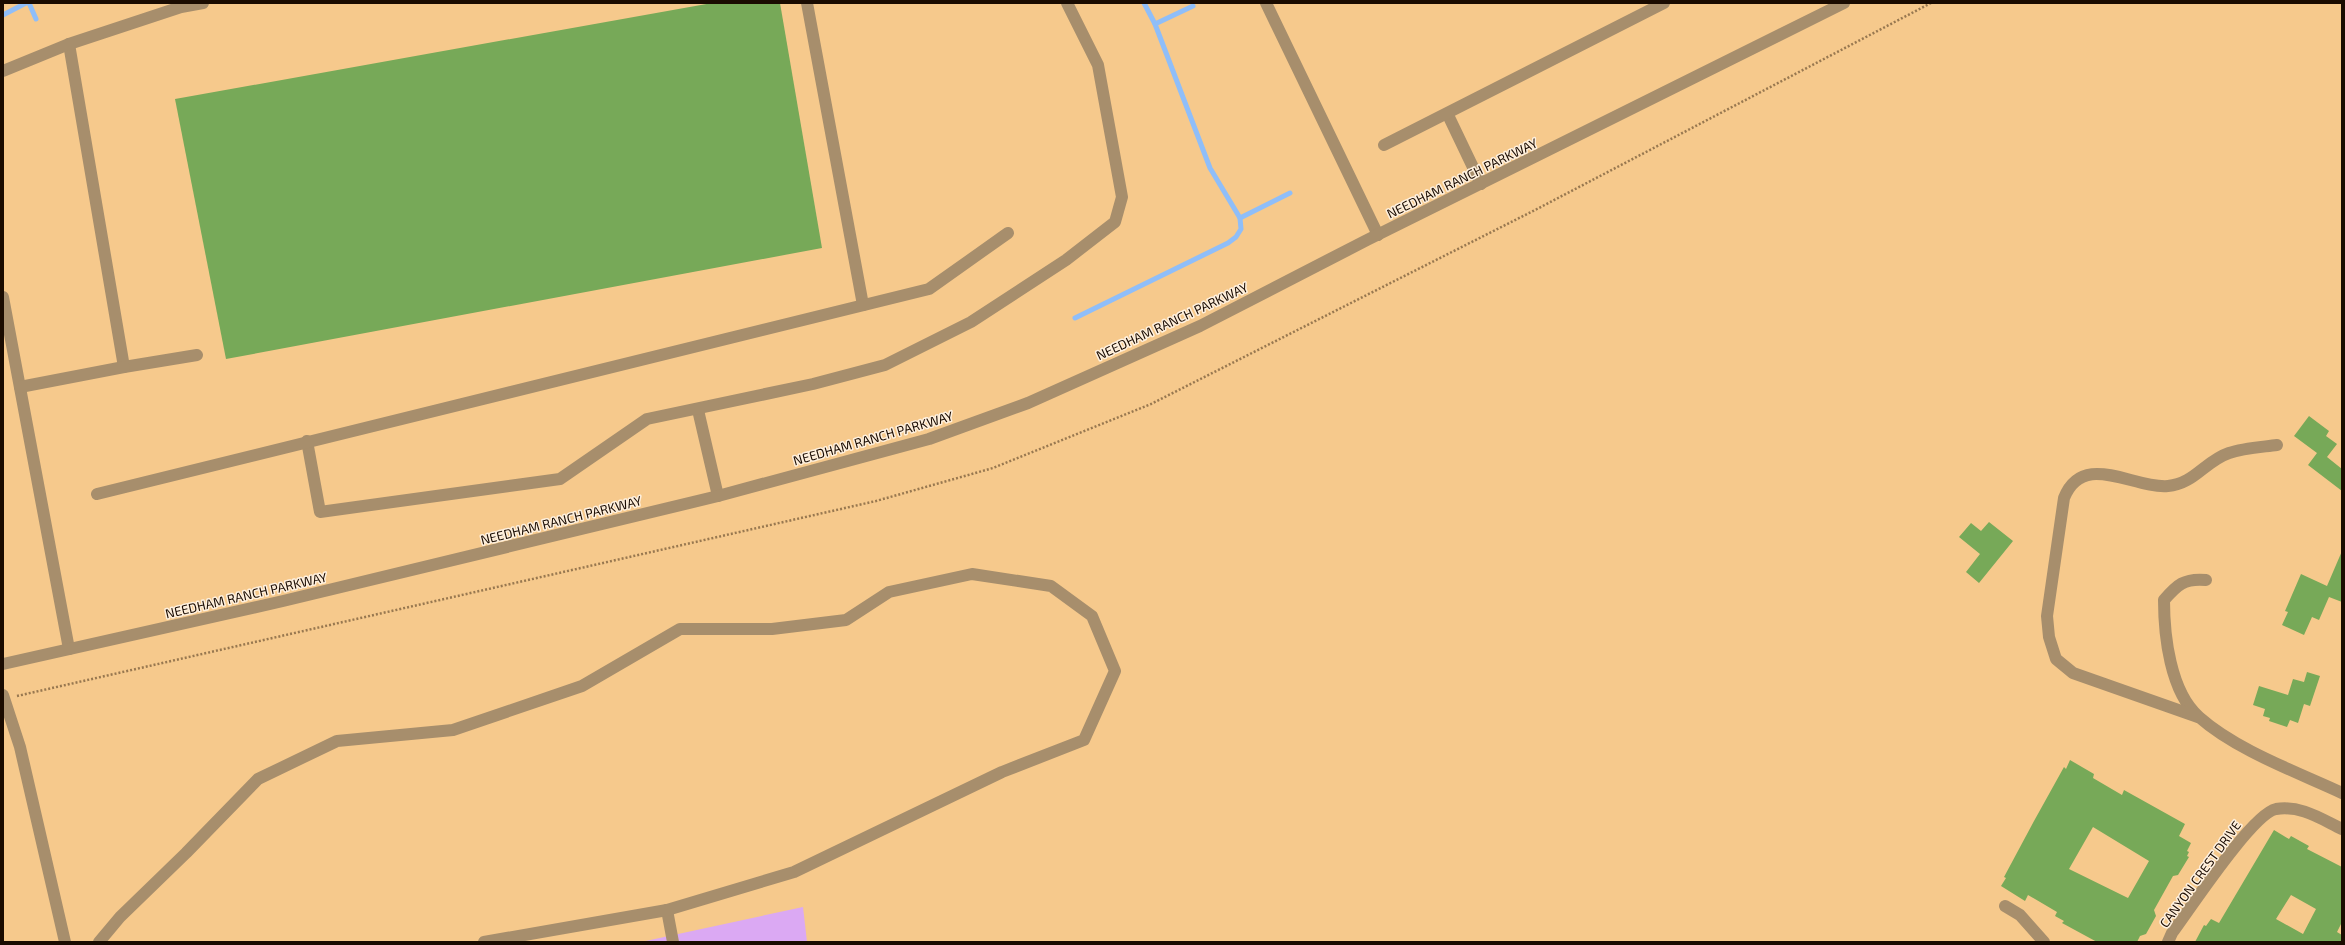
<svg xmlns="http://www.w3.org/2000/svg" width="2345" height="945" viewBox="0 0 2345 945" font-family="'Exo 2',sans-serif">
  <rect width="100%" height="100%" fill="#f6c98c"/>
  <path fill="#dba9f3" d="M 803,907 L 807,942 L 641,942 Z"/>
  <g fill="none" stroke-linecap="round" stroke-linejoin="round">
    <g stroke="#8fbef9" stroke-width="5">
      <path d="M 29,3 L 36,19"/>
      <path d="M 3,15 L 26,3"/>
      <path d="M 1155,24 L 1193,6"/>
      <path d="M 1240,218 L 1290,193"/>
      <path d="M 1075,318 L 1228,243 L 1236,237 L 1241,229 L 1240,218 L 1210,168 L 1155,24 L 1144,3"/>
    </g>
  </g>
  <g fill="#77a958" fill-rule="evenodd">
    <path d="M 712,3 L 780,3 L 822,248 L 226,359 L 175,99 Z"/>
    <path d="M 2309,416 L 2329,431 L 2326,436 L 2337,444 L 2327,457 L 2342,469 L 2342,491 L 2308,465 L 2317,453 L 2294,436 Z"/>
    <path d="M 1989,522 L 2013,541 L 1979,583 L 1966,572 L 1980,554 L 1959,537 L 1971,523 L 1981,531 Z"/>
    <path d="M 2342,551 L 2342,602 L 2329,597 L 2319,620 L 2312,617 L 2304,635 L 2282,625 L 2288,612 L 2285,611 L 2301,574 L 2327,586 Z"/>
    <path d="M 2307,672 L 2320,676 L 2310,706 L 2304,704 L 2298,723 L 2290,720 L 2287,727 L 2269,721 L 2270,718 L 2263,716 L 2265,709 L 2253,705 L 2259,686 L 2288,695 L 2293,679 L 2304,682 Z"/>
    <path d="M 2070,760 L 2094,774 L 2093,778 L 2122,795 L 2124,790 L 2185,824 L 2179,836 L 2191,843 L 2187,851 L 2189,852 L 2187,856 L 2189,857 L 2178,875 L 2173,876 L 2154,910 L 2156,916 L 2146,934 L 2140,936 L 2137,942 L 2097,942 L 2062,923 L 2064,921 L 2055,916 L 2057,912 L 2028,895 L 2025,901 L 2001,886 L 2006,878 L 2004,877 L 2034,821 L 2064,767 L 2066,769 ZM 2093,827 L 2149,861 L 2128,898 L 2069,869 Z"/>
    <path d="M 2274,830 L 2289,839 L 2291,836 L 2309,846 L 2307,849 L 2342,867 L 2342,922 L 2337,932 L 2342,935 L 2342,942 L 2195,942 L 2204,925 L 2206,926 L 2211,919 L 2219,923 ZM 2291,895 L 2316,909 L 2303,934 L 2276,919 Z"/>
  </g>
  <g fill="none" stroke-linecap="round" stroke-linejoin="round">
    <path stroke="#987850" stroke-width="2.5" stroke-dasharray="2 2" stroke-linecap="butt" d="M 17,696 L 876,501 L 993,468 L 1151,404 L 1537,209 L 1931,3"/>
    <g stroke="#a78e6c" stroke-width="12">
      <path d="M 807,3 L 863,305"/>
      <path d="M 1266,3 L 1378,235"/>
      <path d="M 69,44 L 124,367 L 197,355"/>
      <path d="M 3,71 L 69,44 L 181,7 L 203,3"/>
      <path d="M 1448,115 L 1481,184"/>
      <path d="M 1384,145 L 1664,3"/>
      <path d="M 3,297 L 69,649"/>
      <path d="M 20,387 L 124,367"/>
      <path d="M 698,410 L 718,496"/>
      <path d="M 307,441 L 320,512 L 560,479 L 647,419 L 813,384 L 885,365 L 971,322 L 1066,260 L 1115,222 L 1122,197 L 1098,65 L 1067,3"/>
      <path d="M 97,494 L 929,289 L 1008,233"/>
      <path d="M 2206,580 C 2184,578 2177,585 2164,600 C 2164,635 2170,692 2199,717 C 2236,750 2297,772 2342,793"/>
      <path d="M 3,664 L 283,601 L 718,496 L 929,439 L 1028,403 L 1200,326 L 1367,240 L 1844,3"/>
      <path d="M 3,695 L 20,747 L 65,942"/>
      <path d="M 2198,717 L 2073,673 L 2056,659 L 2049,637 L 2047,616 L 2064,498 C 2083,450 2133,489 2168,486 C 2194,484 2205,461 2229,453 C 2243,448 2262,447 2277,445"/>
      <path d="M 2005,906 L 2020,915 L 2044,942"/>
      <path d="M 667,910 L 673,942"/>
      <path d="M 99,942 L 120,917 L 186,853 L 258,779 L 337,741 L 453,730 L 582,686 L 680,629 L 772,629 L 846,620 L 889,592 L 972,574 L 1051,586 L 1092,616 L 1115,671 L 1084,740 L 1002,772 L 794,872 L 667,910 L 484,942"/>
      <path d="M 2168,942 L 2172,933 C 2190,909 2252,814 2276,809 C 2301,805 2321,819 2342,829"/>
    </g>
  </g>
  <g text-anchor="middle" stroke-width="3" stroke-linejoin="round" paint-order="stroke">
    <g font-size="13" fill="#1a0b00" stroke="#fef0de">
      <text transform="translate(1462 178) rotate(-26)" y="5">NEEDHAM RANCH PARKWAY</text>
      <text transform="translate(1172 321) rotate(-25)" y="5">NEEDHAM RANCH PARKWAY</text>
      <text transform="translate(873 438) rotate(-16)" y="5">NEEDHAM RANCH PARKWAY</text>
      <text transform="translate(561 520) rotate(-14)" y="5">NEEDHAM RANCH PARKWAY</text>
      <text transform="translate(246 595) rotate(-13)" y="5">NEEDHAM RANCH PARKWAY</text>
      <text transform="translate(2200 874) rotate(-54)" y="5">CANYON CREST DRIVE</text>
    </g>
  </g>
  <rect width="2345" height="945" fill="none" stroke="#1a0b00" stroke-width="8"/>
</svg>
